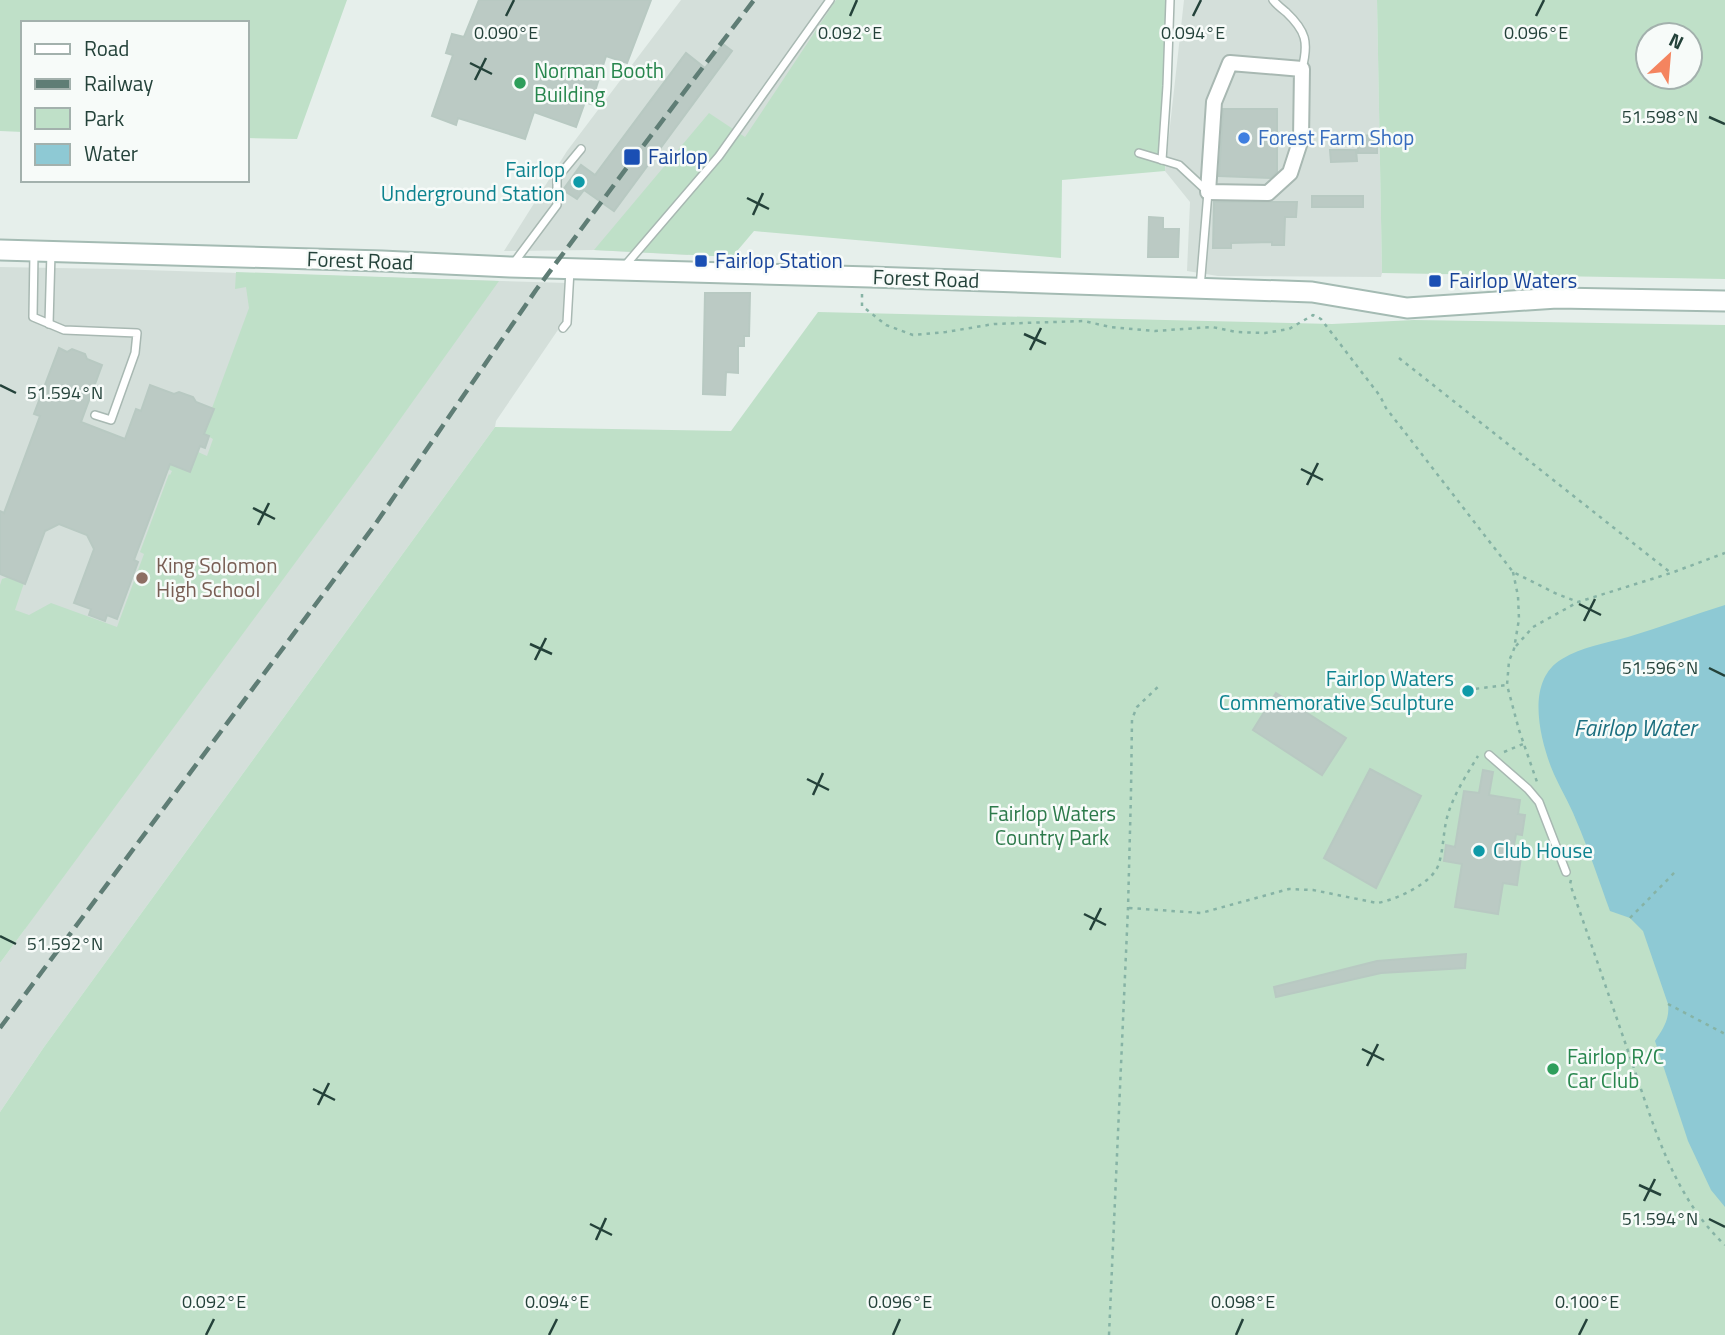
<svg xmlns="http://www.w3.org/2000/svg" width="1725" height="1335" viewBox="0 0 1725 1335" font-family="'Titillium Web',sans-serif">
  <rect width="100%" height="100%" fill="#e6efeb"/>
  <g fill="#d4dfda">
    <path d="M 681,0 L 893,0 L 688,255 L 594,250 L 504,251 L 567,151 Z"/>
    <path d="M 1184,0 L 1377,0 L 1382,273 L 1381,277 L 1218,276 L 1187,271 L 1190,202 L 1165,171 Z"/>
    <path d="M 0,267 L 113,269 L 567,283 L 562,324 L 496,421 L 495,427 L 44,1047 L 0,1112 L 0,963 L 25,929 L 0,916 Z"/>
  </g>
  <g fill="#bfe0c8" fill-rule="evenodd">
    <path d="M 0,0 L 347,0 L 297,139 L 247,138 L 247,23 L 23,23 L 23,132 L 0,131 Z"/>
    <path d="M 836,0 L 1172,0 L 1165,171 L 1062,180 L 1061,258 L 754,231 L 732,257 L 594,250 L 709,113 L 745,137 Z"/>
    <path d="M 1377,0 L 1725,0 L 1725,279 L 1382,273 ZM 1648,35 L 1690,35 L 1690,77 L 1648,77 Z"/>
    <path d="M 236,272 L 499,281 L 371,460 L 0,963 L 0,585 L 2,579 L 8,577 L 24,583 L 15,610 L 29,615 L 51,603 L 117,627 L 144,554 L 140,552 L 169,474 L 170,475 L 172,471 L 168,469 L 170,464 L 190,472 L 198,452 L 207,456 L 213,439 L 204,434 L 214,409 L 212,408 L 249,308 L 246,287 L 235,289 Z"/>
    <path d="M 818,312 L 1332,324 L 1414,320 L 1725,325 L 1725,1335 L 0,1335 L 0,1112 L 44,1047 L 495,427 L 731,431 Z"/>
  </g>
  <path fill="#8ec9d4" d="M 1725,605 L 1725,1207 L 1711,1190 L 1688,1141 L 1655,1041 C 1663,1029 1670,1019 1668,1004 L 1643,931 L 1630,918 L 1610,911 C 1599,881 1589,850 1576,820 C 1569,802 1558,785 1551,767 C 1539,735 1526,680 1562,659 C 1582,647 1606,643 1628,637 C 1661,627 1693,615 1725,605 Z"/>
  <g fill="#bbcac4" stroke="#b8c9c2" stroke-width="2">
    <path d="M 479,0 L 651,0 L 627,63 L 606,56 L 591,104 L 585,102 L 576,127 L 534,112 L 525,139 L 458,118 L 456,125 L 432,116 L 453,55 L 446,53 L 452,34 L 464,37 Z"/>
    <path d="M 723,44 L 732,51 L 614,211 L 584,190 L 577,199 L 563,190 L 581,165 L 595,175 L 686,53 L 705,68 Z"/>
    <path d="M 1223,109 L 1277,109 L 1277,172 L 1271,178 L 1219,176 Z"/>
    <path d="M 1377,135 L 1377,153 L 1358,153 L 1358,136 Z"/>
    <path d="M 1330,150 L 1356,150 L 1357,161 L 1331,162 Z"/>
    <rect x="1312" y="196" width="51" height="11"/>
    <path d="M 1214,202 L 1297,202 L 1296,217 L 1285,217 L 1284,245 L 1272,245 L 1272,242 L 1231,243 L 1231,248 L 1213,248 Z"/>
    <path d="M 1149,217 L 1163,218 L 1163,229 L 1179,229 L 1178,257 L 1148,257 Z"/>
    <path d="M 705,293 L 750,293 L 749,336 L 744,336 L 744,346 L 738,346 L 738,373 L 726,372 L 725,395 L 703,394 Z"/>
    <path d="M 59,348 L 67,352 L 72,349 L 85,354 L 87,359 L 102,365 L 81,422 L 125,439 L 136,409 L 141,411 L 150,385 L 174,394 L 179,392 L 193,397 L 196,402 L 214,409 L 204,434 L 209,436 L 205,448 L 200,446 L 190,472 L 170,464 L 134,560 L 138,562 L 117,619 L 107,615 L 105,621 L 89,615 L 91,609 L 74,603 L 94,549 L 87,535 L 59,524 L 45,531 L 25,584 L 0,574 L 0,511 L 4,513 L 40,416 L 34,414 Z"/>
    <path d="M 1276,693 L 1346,738 L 1322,775 L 1253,730 Z"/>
    <path d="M 1370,769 L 1421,796 L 1376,888 L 1324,858 Z"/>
    <path d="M 1483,770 L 1493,772 L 1489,795 L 1520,800 L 1518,814 L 1525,815 L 1522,835 L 1516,834 L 1512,856 L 1521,857 L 1517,885 L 1503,883 L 1498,914 L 1455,907 L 1462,864 L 1444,861 L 1446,845 L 1455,847 L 1464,791 L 1479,793 Z"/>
    <path d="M 1466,954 L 1465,968 L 1381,973 L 1276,997 L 1274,987 L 1377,961 Z"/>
  </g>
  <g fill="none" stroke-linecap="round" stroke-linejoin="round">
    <defs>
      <g id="lane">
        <path d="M 1273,0 C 1277,5 1281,8 1286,12 C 1306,31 1309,42 1302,69"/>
        <path d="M 1139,153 L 1179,165 L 1208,192 L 1200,288"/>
        <path d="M 1162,160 L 1167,86 L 1170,0"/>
        <path d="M 34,252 L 33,317 L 64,330 L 137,333 L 135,353 L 111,420 L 95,415"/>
        <path d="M 513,264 L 557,205 L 557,178 L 581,149"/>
        <path d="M 623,268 L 719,156 L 830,0"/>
        <path d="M 49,324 L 51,252"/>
        <path d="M 563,328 L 567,323 L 570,270"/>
        <path d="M 1489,755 L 1528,789 L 1539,802 L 1566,872"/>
      </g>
      <path id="street" d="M 1230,63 L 1302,69 L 1301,139 L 1290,173 L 1268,193 L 1208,192 L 1214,102 Z"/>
      <path id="secondary" d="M 0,250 L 382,261 L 510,267 L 870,277 L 1312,292 L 1407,308 L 1557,298 L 1725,301"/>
    </defs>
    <use href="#lane" stroke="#a8b8b2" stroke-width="10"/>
    <use href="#street" stroke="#a8b8b2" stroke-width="18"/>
    <use href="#secondary" stroke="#a4bbb3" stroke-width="23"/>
    <g stroke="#86b3a5" stroke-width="2.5" stroke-dasharray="3.5 5" stroke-linecap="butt">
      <path d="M 862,294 L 862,306 L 886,325 L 913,335 L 946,332 L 994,324 L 1084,321 L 1110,327 L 1155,331 L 1212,327 L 1236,332 L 1265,333 L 1289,329 L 1313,315 L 1321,319 L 1380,396 L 1386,408 L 1513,572 L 1557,594 L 1578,602 L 1671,573 L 1725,553"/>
      <path d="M 1399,358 L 1671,573"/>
      <path d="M 1513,572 L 1518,596 L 1519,619 L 1514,649 L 1509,661 L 1507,685 L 1519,730 L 1537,782"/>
      <path d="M 1516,646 L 1533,627 L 1578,602"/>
      <path d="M 1474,689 L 1470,696 L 1463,692 L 1467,685 L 1474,689 L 1507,685"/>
      <path d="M 1504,752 L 1523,744"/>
      <path d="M 1571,880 L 1570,884 C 1590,940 1609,996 1628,1051 C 1652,1119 1671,1195 1725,1245"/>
      <path d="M 1129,908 L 1201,913 L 1289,889 L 1313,890 L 1377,903 C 1396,900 1434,883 1439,863 C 1444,847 1443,830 1448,814 C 1454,794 1467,774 1478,756"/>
      <path d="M 1630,918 L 1675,872"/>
      <path d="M 1668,1004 L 1725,1034"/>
      <path d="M 1109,1335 L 1128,908 L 1131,792 L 1132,719 L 1137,707 L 1161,684"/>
    </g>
    <use href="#lane" stroke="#fff" stroke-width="7"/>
    <use href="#street" stroke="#fff" stroke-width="14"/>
    <use href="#secondary" stroke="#fff" stroke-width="19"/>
    <path stroke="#5f7d75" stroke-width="4.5" stroke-dasharray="14 7" stroke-linecap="butt" d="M 0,1028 L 374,526 L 536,290 L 634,158 L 754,0"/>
  </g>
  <path fill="none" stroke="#24423a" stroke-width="2.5" d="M 506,16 L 514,0M 850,16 L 857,0M 1193,16 L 1201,0M 1536,16 L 1544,0M 470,63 L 492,74M 475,80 L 486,58M 1709,117 L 1725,124M 747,198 L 769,209M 753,215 L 763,193M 1024,334 L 1046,344M 1030,350 L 1041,328M 0,385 L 16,393M 1301,469 L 1323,480M 1307,485 L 1318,463M 253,508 L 275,519M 258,525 L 269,503M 1579,604 L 1601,615M 1584,621 L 1595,599M 530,644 L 552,654M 535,660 L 546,638M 1709,668 L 1725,676M 807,779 L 829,790M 813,795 L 823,773M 1084,914 L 1106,925M 1090,930 L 1101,908M 0,936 L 16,944M 1362,1049 L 1384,1060M 1367,1066 L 1378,1044M 313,1089 L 335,1100M 318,1105 L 329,1083M 1639,1185 L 1661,1195M 1644,1201 L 1655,1179M 1709,1219 L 1725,1227M 590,1224 L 612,1235M 596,1240 L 606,1218M 206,1335 L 214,1319M 549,1335 L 557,1319M 893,1335 L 900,1319M 1236,1335 L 1243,1319M 1579,1335 L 1587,1319"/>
  <g fill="#2e9e5b" stroke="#f7fbf9" stroke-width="2.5">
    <circle cx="520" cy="83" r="7"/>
    <circle cx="1553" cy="1069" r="7"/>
  </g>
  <circle fill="#3f7fe0" stroke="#f7fbf9" stroke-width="2.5" cx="1244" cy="138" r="7"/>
  <g fill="#1a4fb4" stroke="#f7fbf9" stroke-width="2.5">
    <rect x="623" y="148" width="18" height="18" rx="3.5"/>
    <rect x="694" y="254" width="14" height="14" rx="3.5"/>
    <rect x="1428" y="274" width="14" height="14" rx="3.5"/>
  </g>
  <g fill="#0f9aa8" stroke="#f7fbf9" stroke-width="2.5">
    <circle cx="579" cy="182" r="7"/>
    <circle cx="1468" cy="691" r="7"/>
    <circle cx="1479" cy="851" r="7"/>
  </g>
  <circle fill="#8d6e63" stroke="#f7fbf9" stroke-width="2.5" cx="142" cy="578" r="7"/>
  <g text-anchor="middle" stroke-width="5" stroke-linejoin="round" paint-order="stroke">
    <g font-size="21" fill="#27864d" stroke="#f7fbf9" text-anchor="start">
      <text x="534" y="78">Norman Booth<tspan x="534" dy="24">Building</tspan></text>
      <text x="1567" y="1064">Fairlop R/C<tspan x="1567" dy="24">Car Club</tspan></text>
    </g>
    <g font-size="21" fill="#366cbe" stroke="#f7fbf9" text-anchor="start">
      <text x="1258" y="145">Forest Farm Shop</text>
    </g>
    <g font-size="21" fill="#164399" stroke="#f7fbf9" text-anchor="start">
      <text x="648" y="164">Fairlop</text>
      <text x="715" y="268">Fairlop Station</text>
      <text x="1449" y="288">Fairlop Waters</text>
    </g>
    <g font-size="21" fill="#0d838f" stroke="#f7fbf9" text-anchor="end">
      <text x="565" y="177">Fairlop<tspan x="565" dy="24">Underground Station</tspan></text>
      <text x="1454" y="686">Fairlop Waters<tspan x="1454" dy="24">Commemorative Sculpture</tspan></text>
      <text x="1493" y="858" text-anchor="start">Club House</text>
    </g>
    <g font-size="21" fill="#24423a" stroke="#f7fbf9">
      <text transform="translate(360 261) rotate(2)" y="7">Forest Road</text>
      <text transform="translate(926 279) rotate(2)" y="7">Forest Road</text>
    </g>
    <g font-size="21" fill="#785e54" stroke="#f7fbf9" text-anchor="start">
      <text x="156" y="573">King Solomon<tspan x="156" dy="24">High School</tspan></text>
    </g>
    <g font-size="21" fill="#2d7a4b" stroke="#f7fbf9">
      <text x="1052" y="821">Fairlop Waters<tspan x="1052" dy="24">Country Park</tspan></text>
    </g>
    <g font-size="23" font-style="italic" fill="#1c6f80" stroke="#f7fbf9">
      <text x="1635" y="736">Fairlop Water</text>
    </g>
  </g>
  <g font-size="18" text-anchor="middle" fill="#24423a" stroke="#f7fbf9" stroke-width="5" stroke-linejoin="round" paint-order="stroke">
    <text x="506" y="39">0.090°E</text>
    <text x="850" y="39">0.092°E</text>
    <text x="1193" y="39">0.094°E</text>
    <text x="1536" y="39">0.096°E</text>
    <text x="1660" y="123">51.598°N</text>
    <text x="65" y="399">51.594°N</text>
    <text x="1660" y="674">51.596°N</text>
    <text x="65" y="950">51.592°N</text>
    <text x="1660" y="1225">51.594°N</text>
    <text x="214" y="1308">0.092°E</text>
    <text x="557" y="1308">0.094°E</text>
    <text x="900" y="1308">0.096°E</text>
    <text x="1243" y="1308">0.098°E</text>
    <text x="1587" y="1308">0.100°E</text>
  </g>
  <rect x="21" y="21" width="228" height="161" fill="#f7fbf9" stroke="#a3b1ad" stroke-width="2"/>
  <rect x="35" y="44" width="35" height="10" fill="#ffffff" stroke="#a3b1ad" stroke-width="2"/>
  <text x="84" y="56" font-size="21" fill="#24423a">Road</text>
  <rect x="35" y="79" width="35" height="10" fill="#5f7d75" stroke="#a3b1ad" stroke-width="2"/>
  <text x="84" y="91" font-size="21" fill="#24423a">Railway</text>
  <rect x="35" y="108" width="35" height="21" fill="#bfe0c8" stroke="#a3b1ad" stroke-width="2"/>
  <text x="84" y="126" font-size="21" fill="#24423a">Park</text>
  <rect x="35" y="144" width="35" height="21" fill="#8ec9d4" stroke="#a3b1ad" stroke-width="2"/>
  <text x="84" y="161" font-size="21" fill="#24423a">Water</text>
  <g transform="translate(1669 56) rotate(26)"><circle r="33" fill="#f7fbf9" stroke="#a3b1ad" stroke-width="2"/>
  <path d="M0-5L12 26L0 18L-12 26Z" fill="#f4845f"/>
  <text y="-10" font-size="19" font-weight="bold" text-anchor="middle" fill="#24423a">N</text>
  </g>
</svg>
